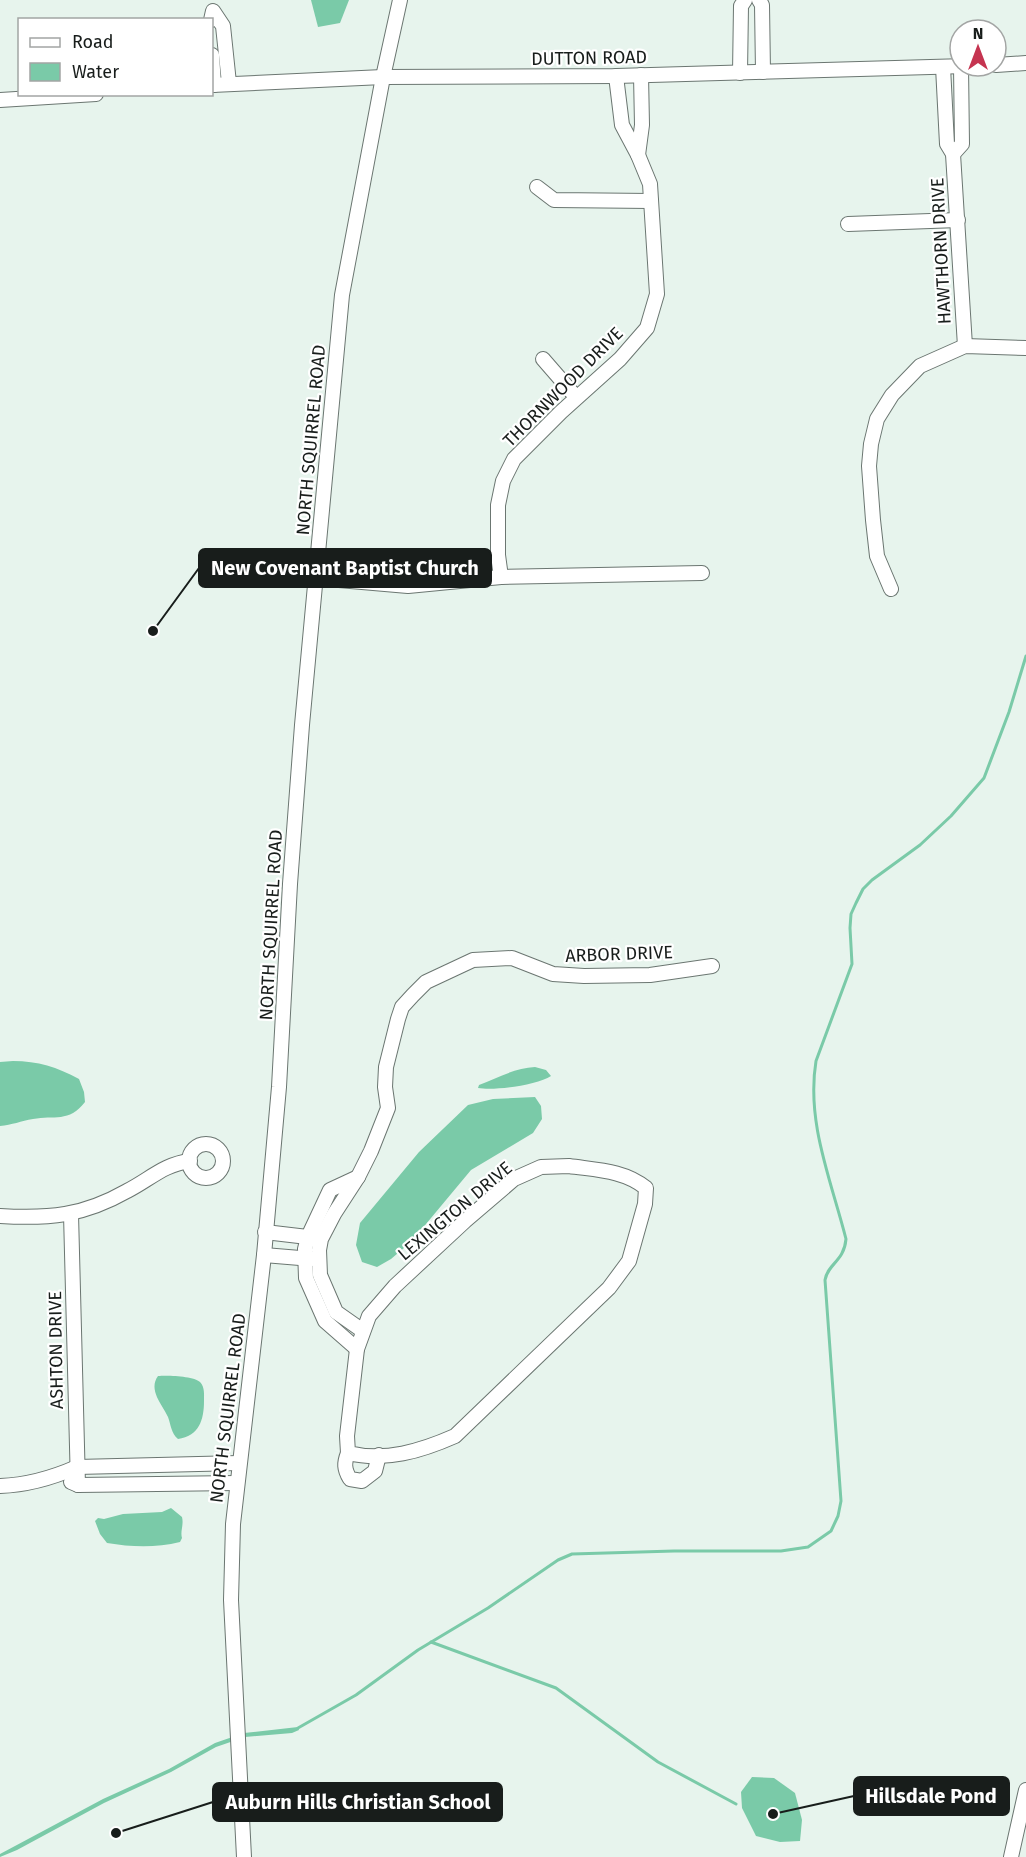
<svg xmlns="http://www.w3.org/2000/svg" width="1026" height="1857" viewBox="0 0 1026 1857" font-family="'Fira Sans',sans-serif">
  <rect width="100%" height="100%" fill="#e7f4ed"/>
  <g fill="#7acaa8">
    <path d="M 311,0 L 349,0 L 340,23 L 318,27 Z"/>
    <path d="M 13,1061 C 38,1061 57,1067 79,1079 L 84,1092 L 85,1102 C 69,1123 54,1115 33,1119 C 21,1121 12,1125 0,1126 L 0,1062 Z"/>
    <path d="M 535,1067 L 546,1070 L 551,1076 C 537,1085 495,1091 478,1088 L 479,1085 C 497,1078 515,1068 535,1067 Z"/>
    <path d="M 535,1097 L 541,1106 L 542,1119 L 533,1133 L 471,1170 L 411,1242 L 391,1259 L 377,1267 L 362,1262 L 356,1245 L 360,1223 L 419,1152 L 468,1105 L 493,1099 Z"/>
    <path d="M 158,1376 C 167,1375 194,1376 200,1382 C 205,1387 204,1395 204,1401 C 204,1420 199,1436 178,1439 C 171,1433 171,1425 168,1417 C 162,1404 148,1390 158,1376 Z"/>
    <path d="M 171,1508 L 182,1517 C 184,1525 180,1531 182,1538 L 180,1542 C 156,1548 131,1547 107,1543 L 100,1534 L 95,1521 L 98,1518 L 104,1519 L 123,1514 L 162,1512 Z"/>
    <path d="M 298,1727 L 299,1730 L 292,1733 L 245,1737 L 216,1747 L 171,1772 L 104,1803 L 17,1850 L 0,1857 L 0,1854 L 103,1799 L 169,1769 L 215,1743 L 244,1733 Z"/>
    <path d="M 752,1777 L 774,1778 L 795,1793 L 802,1820 L 800,1841 L 780,1842 L 756,1836 L 742,1808 L 741,1792 Z"/>
  </g>
  <g fill="none" stroke-linecap="round" stroke-linejoin="round">
    <g stroke="#7acaa8" stroke-width="3">
      <path d="M 431,1642 L 556,1688 L 658,1762 L 736,1804"/>
      <path d="M 298,1728 L 356,1695 L 418,1650 L 488,1608 L 558,1560 L 572,1554 L 674,1551 L 781,1551 L 808,1547 L 831,1531 L 838,1516 L 841,1501 L 825,1280 C 828,1263 844,1262 846,1239 C 831,1180 806,1122 816,1061 L 852,964 L 850,928 L 851,914 L 856,903 L 863,889 L 872,880 L 920,845 L 951,816 L 984,778 L 1009,712 L 1026,656"/>
    </g>
    <defs>
      <g id="minor">
        <path d="M 759,0 L 762,5 L 763,72"/>
        <path d="M 211,20 L 213,11 L 223,26 L 229,83"/>
        <path d="M 212,55 L 214,85"/>
        <path d="M 996,65 L 1026,63"/>
        <path d="M 943,67 L 947,144 L 953,154 L 965,346"/>
        <path d="M 740,73 L 741,6 L 745,0"/>
        <path d="M 212,85 L 383,77 L 616,76 L 966,66"/>
        <path d="M 0,100 L 96,94"/>
        <path d="M 953,154 L 962,144 L 961,66"/>
        <path d="M 638,155 L 642,125 L 641,75"/>
        <path d="M 537,187 L 554,200 L 651,201"/>
        <path d="M 848,224 L 958,220"/>
        <path d="M 543,359 L 576,397"/>
        <path d="M 501,577 L 498,555 L 498,505 L 503,481 L 514,459 L 561,412 L 620,359 L 647,328 L 657,294 L 650,184 L 638,155 L 622,125 L 616,76"/>
        <path d="M 316,578 L 408,586 L 501,577 L 702,573"/>
        <path d="M 891,589 L 877,556 L 873,520 L 869,466 L 871,444 L 877,419 L 892,395 L 920,366 L 965,346 L 1026,348"/>
        <circle cx="206" cy="1161" r="17"/>
        <path d="M 569,1166 C 596,1170 624,1170 646,1188 L 645,1204 L 629,1261 L 609,1288 L 455,1436 C 421,1451 385,1462 348,1453 L 347,1436 L 357,1349 L 369,1316 L 395,1286 L 465,1221 L 514,1179 L 541,1167 Z"/>
        <path d="M 71,1214 L 78,1485"/>
        <path d="M 0,1216 C 49,1219 83,1216 127,1191 C 149,1180 164,1164 190,1161"/>
        <path d="M 265,1232 L 316,1238"/>
        <path d="M 264,1255 L 312,1259"/>
        <path d="M 363,1331 L 336,1312 L 320,1275 L 319,1250 L 321,1239 L 334,1214 L 358,1177 L 371,1151 L 388,1108 L 385,1087 L 386,1067 L 398,1019 L 402,1007 L 413,995 L 426,982 L 473,960 L 512,958 L 553,974 L 584,976 L 650,975 L 712,966"/>
        <path d="M 357,1349 L 325,1321 L 306,1278 L 305,1249 L 308,1237 L 330,1190 L 358,1177"/>
        <path d="M 348,1453 C 344,1463 344,1469 350,1479 L 362,1481 L 375,1471 L 379,1455"/>
        <path d="M 71,1482 L 78,1485 L 237,1483"/>
        <path d="M 0,1486 C 28,1485 52,1478 77,1467 L 239,1463"/>
        <path d="M 244,1857 L 231,1600 L 233,1524 L 264,1255 L 279,1087 L 290,884 L 302,725 L 342,295 L 383,77 L 400,0"/>
        <path d="M 1011,1857 L 1026,1790"/>
      </g>
    </defs>
    <use href="#minor" stroke="#6b7671" stroke-width="16"/>
    <use href="#minor" stroke="#fff" stroke-width="14"/>
  </g>
  <g text-anchor="middle" stroke-width="4.5" stroke-linejoin="round" paint-order="stroke">
    <g font-size="18" fill="#181d1b" stroke="#fff">
      <text transform="translate(589 58) rotate(-1)" y="6">DUTTON ROAD</text>
      <text transform="translate(941 251) rotate(-93)" y="6">HAWTHORN DRIVE</text>
      <text transform="translate(563 387) rotate(-45)" y="6">THORNWOOD DRIVE</text>
      <text transform="translate(311 440) rotate(-85)" y="6">NORTH SQUIRREL ROAD</text>
      <text transform="translate(271 925) rotate(-87)" y="6">NORTH SQUIRREL ROAD</text>
      <text transform="translate(619 954) rotate(-2)" y="6">ARBOR DRIVE</text>
      <text transform="translate(455 1211) rotate(-40)" y="6">LEXINGTON DRIVE</text>
      <text transform="translate(56 1350) rotate(-91)" y="6">ASHTON DRIVE</text>
      <text transform="translate(228 1408) rotate(-83)" y="6">NORTH SQUIRREL ROAD</text>
    </g>
  </g>
  <path fill="none" stroke="#181d1b" stroke-width="2" d="M153 631L199 568M773 1814L854 1796M116 1833L213 1802"/>
  <g fill="#181d1b" stroke="#fff" stroke-width="2">
    <circle cx="153" cy="631" r="6"/>
    <circle cx="773" cy="1814" r="6"/>
    <circle cx="116" cy="1833" r="6"/>
  </g>
  <g fill="#181d1b" stroke="#181d1b" stroke-width="2">
    <rect x="199" y="549" width="292" height="38" rx="6"/>
    <rect x="854" y="1777" width="155" height="38" rx="6"/>
    <rect x="213" y="1783" width="289" height="38" rx="6"/>
  </g>
  <g font-size="20" text-anchor="middle" font-weight="bold" fill="#fff">
    <text x="345" y="575">New Covenant Baptist Church</text>
    <text x="931" y="1803">Hillsdale Pond</text>
    <text x="358" y="1809">Auburn Hills Christian School</text>
  </g>
  <rect x="18" y="18" width="195" height="78" fill="#ffffff" stroke="#a3a5a4" stroke-width="1.5"/>
  <rect x="30" y="38" width="30" height="9" fill="#ffffff" stroke="#a3a5a4" stroke-width="1.5"/>
  <text x="72" y="48" font-size="18" fill="#181d1b">Road</text>
  <rect x="30" y="63" width="30" height="18" fill="#7acaa8" stroke="#a3a5a4" stroke-width="1.5"/>
  <text x="72" y="78" font-size="18" fill="#181d1b">Water</text>
  <g transform="translate(978 48)"><circle r="28" fill="#ffffff" stroke="#a3a5a4" stroke-width="1.5"/>
  <path d="M0-4.5L10 22L0 15L-10 22Z" fill="#c53450"/>
  <text y="-9" font-size="16" font-weight="bold" text-anchor="middle" fill="#181d1b">N</text>
  </g>
</svg>
